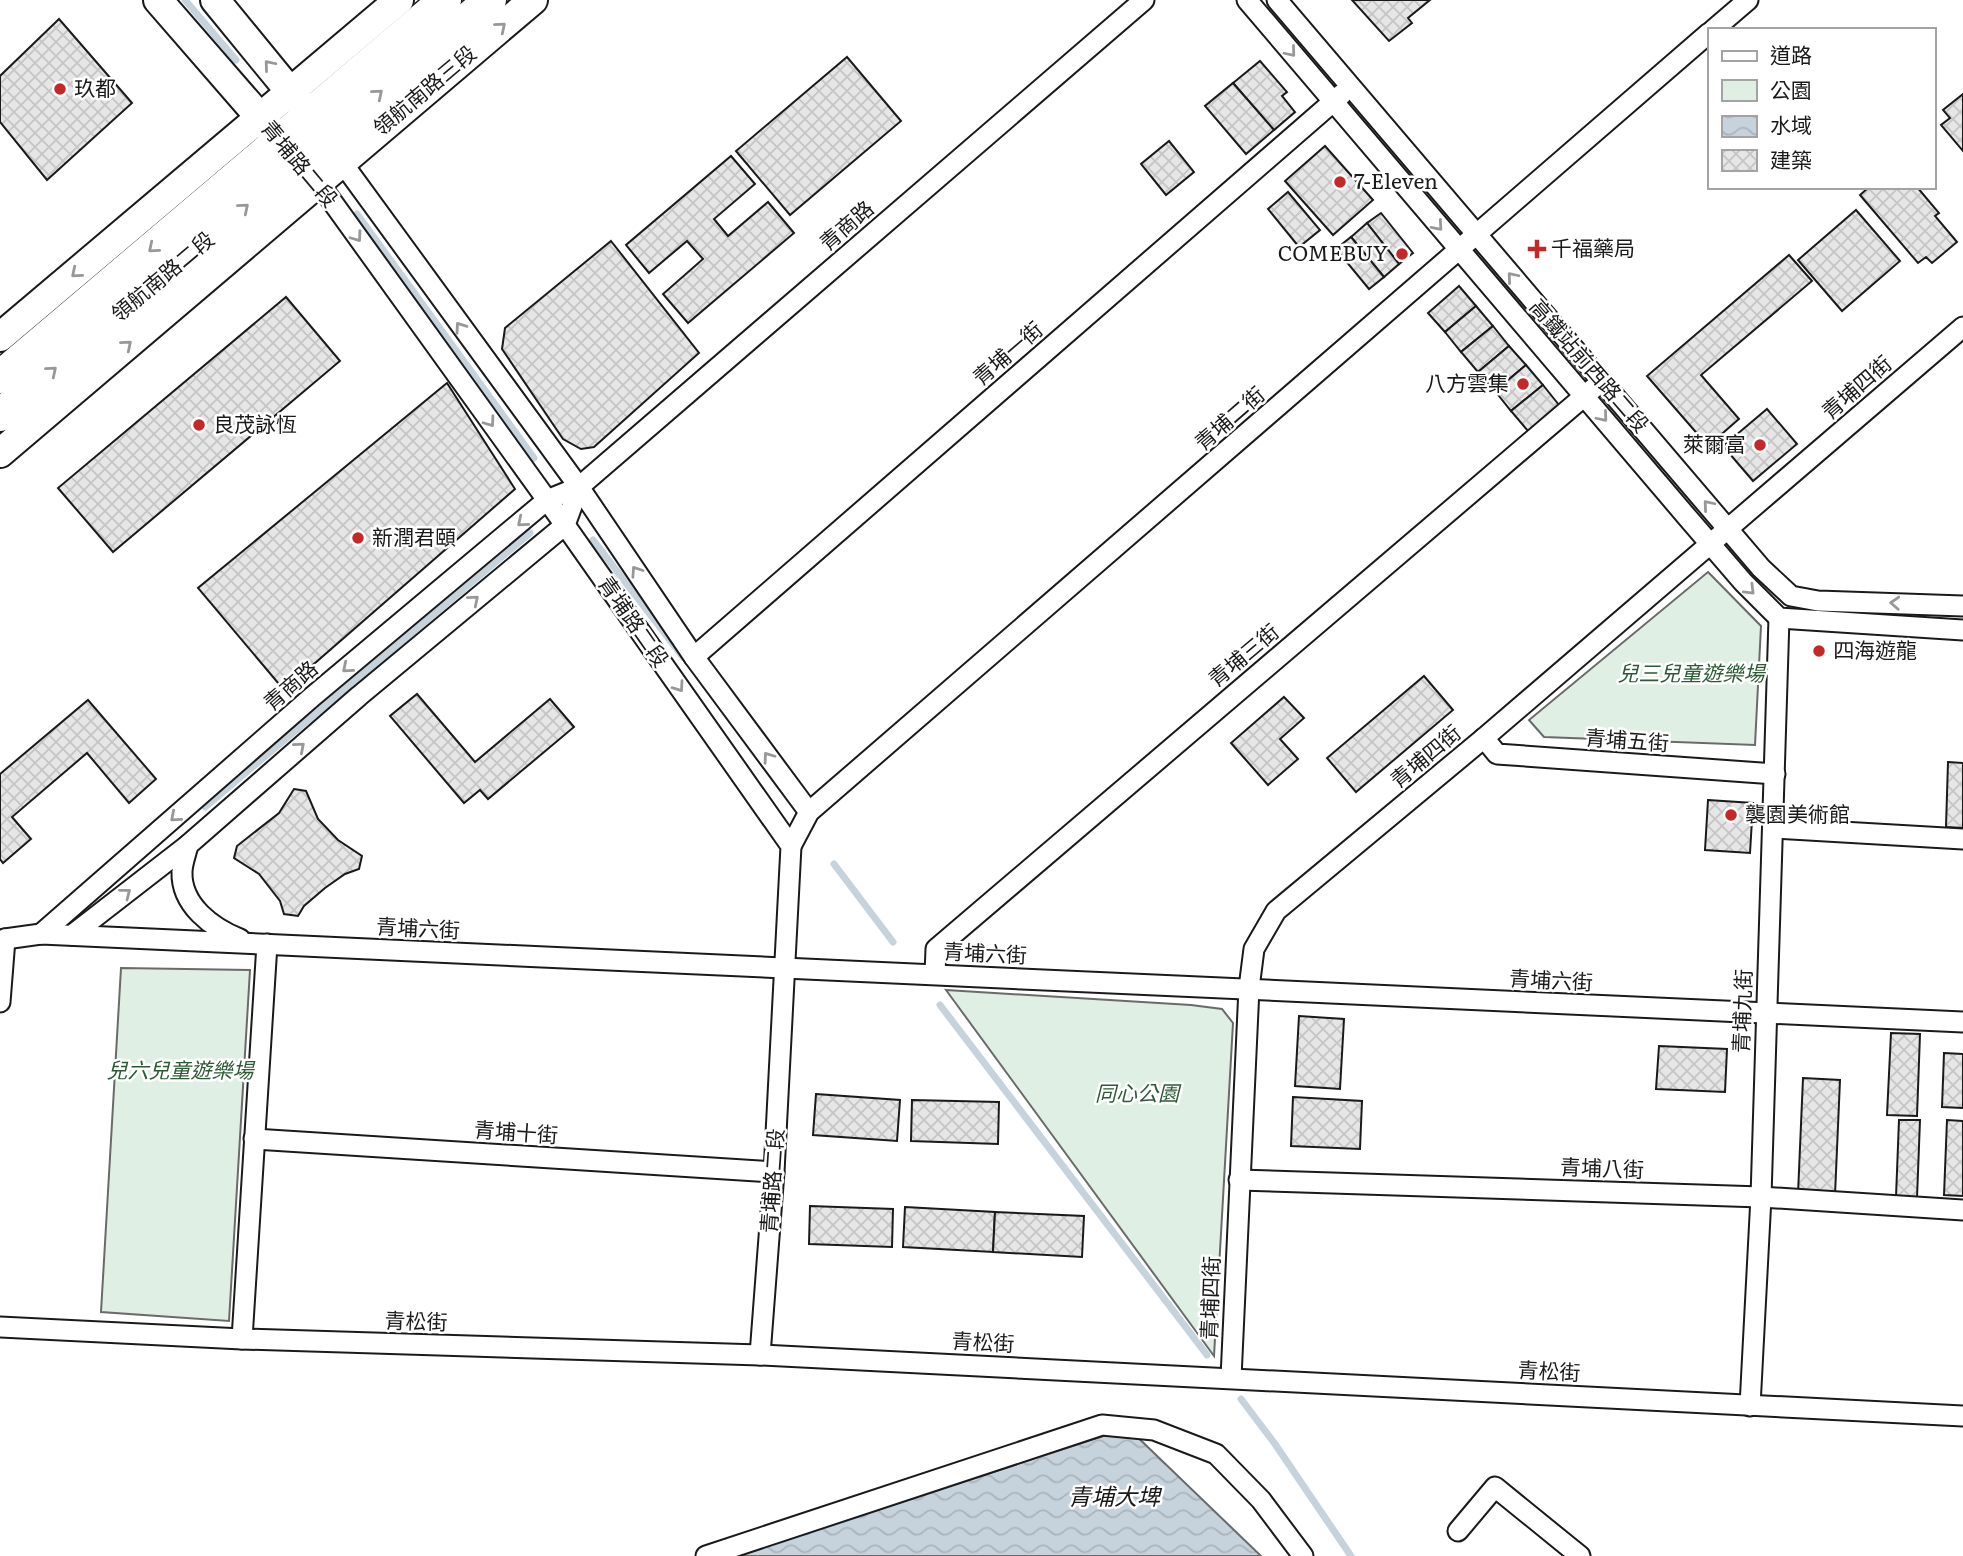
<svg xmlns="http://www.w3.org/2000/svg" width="1963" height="1556" viewBox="0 0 1963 1556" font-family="Literata,'Noto Sans TC',serif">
  <defs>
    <pattern id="water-waves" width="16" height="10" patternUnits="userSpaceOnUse" patternTransform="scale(1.75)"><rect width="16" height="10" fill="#c6d2dc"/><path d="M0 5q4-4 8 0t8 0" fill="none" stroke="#aab4bc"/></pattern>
    <pattern id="building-cross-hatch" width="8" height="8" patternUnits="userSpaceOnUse" patternTransform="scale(1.75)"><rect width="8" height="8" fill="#e6e6e6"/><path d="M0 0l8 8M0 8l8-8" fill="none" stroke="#c5c5c5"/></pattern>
  </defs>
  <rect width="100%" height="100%" fill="#fff"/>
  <g fill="#e0efe3" stroke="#6a6a6a" stroke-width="2">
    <path d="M 1708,572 L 1761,626 L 1755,745 L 1544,737 L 1529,720 Z"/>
    <path d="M 121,968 L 250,970 L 229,1321 L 101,1312 Z"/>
    <path d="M 946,990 L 1191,1005 L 1222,1009 L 1233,1023 L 1214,1356 Z"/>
  </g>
  <path fill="url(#water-waves)" stroke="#6a6a6a" stroke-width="2" d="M 1128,1428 L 1261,1556 L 735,1556 Z"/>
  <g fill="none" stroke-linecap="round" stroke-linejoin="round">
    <g stroke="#c6d2dc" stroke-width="7">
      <path d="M 185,0 L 236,60"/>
      <path d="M 357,214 L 534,458"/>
      <path d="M 593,540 L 683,657"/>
      <path d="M 205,807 L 530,533"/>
      <path d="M 834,864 L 893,942"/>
      <path d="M 940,1005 L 1207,1355"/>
      <path d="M 1241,1399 L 1275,1444 L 1351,1556"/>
    </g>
  </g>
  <g fill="url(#building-cross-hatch)" stroke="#1a1a1a" stroke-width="2">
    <path d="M 1352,0 L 1430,0 L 1408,18 L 1412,23 L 1389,41 Z"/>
    <path d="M 59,19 L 132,103 L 47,180 L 0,122 L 0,76 Z"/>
    <path d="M 847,57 L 901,121 L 790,215 L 736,151 Z"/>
    <path d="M 1260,61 L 1287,92 L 1282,96 L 1295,112 L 1274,130 L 1233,83 Z"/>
    <path d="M 1233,83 L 1274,130 L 1246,154 L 1205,106 Z"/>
    <path d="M 1963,94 L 1963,151 L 1941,125 L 1950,118 L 1943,110 Z"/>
    <path d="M 1169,141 L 1194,172 L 1166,195 L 1141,164 Z"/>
    <path d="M 1325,146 L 1373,200 L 1333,235 L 1285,181 Z"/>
    <path d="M 731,156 L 755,184 L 714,219 L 728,236 L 768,202 L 794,233 L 688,323 L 663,294 L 703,259 L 687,241 L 649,273 L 626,245 Z"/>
    <path d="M 1917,187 L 1939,213 L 1935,216 L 1957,242 L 1932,263 L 1926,257 L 1918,263 L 1860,195 L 1869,187 Z"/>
    <path d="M 1288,192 L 1320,230 L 1299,247 L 1268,209 Z"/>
    <path d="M 1856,210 L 1900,261 L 1842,311 L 1798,260 Z"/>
    <path d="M 1381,213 L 1413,253 L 1399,264 L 1367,223 Z"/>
    <path d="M 1367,223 L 1399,264 L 1384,277 L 1351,237 Z"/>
    <path d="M 1351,237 L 1384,277 L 1369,289 L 1336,249 Z"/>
    <path d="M 611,241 L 699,353 L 594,447 L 581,449 L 563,439 L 502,349 L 505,328 Z"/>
    <path d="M 1789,255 L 1812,281 L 1701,375 L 1739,419 L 1708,446 L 1647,376 Z"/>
    <path d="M 1459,286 L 1476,306 L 1445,332 L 1428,313 Z"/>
    <path d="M 286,297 L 340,361 L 113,552 L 58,488 Z"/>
    <path d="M 1476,306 L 1493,326 L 1461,352 L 1445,332 Z"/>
    <path d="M 1493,326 L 1509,346 L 1478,372 L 1461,352 Z"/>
    <path d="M 1509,346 L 1526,365 L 1495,391 L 1478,372 Z"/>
    <path d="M 1526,365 L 1543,385 L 1511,411 L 1495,391 Z"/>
    <path d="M 447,383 L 515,489 L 284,690 L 198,588 Z"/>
    <path d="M 1543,385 L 1559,405 L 1528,431 L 1511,411 Z"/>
    <path d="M 1767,409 L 1797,444 L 1753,481 L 1723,446 Z"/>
    <path d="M 1424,676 L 1453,710 L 1356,792 L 1327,758 Z"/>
    <path d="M 417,694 L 475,762 L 550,699 L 574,727 L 488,799 L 480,790 L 464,803 L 390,716 Z"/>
    <path d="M 1284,697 L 1304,718 L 1280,739 L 1298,759 L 1268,785 L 1231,743 Z"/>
    <path d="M 88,700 L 156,779 L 129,803 L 87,753 L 12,817 L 31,839 L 3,863 L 0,859 L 0,774 Z"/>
    <path d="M 1948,762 L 1963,763 L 1963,828 L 1946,827 Z"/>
    <path d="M 294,789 L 306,791 L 318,819 L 338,840 L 362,856 L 359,869 L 345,874 L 325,888 L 304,906 L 298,916 L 284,914 L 280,901 L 259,874 L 234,858 L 237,846 L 279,813 Z"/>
    <path d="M 1708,800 L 1753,803 L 1750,853 L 1705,850 Z"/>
    <path d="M 1299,1016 L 1344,1019 L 1340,1089 L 1295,1086 Z"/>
    <path d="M 1891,1033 L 1920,1034 L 1917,1116 L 1887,1115 Z"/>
    <path d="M 1659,1046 L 1727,1049 L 1725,1092 L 1656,1089 Z"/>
    <path d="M 1944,1053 L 1963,1054 L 1963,1108 L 1942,1107 Z"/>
    <path d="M 1803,1078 L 1840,1080 L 1835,1195 L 1798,1194 Z"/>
    <path d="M 816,1094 L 900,1100 L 897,1141 L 813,1135 Z"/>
    <path d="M 1293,1097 L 1362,1101 L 1360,1149 L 1291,1146 Z"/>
    <path d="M 912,1100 L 999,1102 L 998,1144 L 911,1141 Z"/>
    <path d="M 1899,1120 L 1920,1120 L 1917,1198 L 1896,1197 Z"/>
    <path d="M 1947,1120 L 1963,1121 L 1963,1196 L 1944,1195 Z"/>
    <path d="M 810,1206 L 893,1209 L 892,1247 L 809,1244 Z"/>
    <path d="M 905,1207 L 995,1212 L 993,1252 L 903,1247 Z"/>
    <path d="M 995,1212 L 1084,1216 L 1082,1257 L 993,1252 Z"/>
  </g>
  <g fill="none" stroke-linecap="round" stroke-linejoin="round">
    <defs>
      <g id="street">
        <path d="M 1247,0 L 1687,517 L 1743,582 L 1779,618 L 1963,630"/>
        <path d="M 1277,0 L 1761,568 L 1791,596 L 1818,601 L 1963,606"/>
        <path d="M 1713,30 L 1748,0"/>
        <path d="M 341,161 L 579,487 L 694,657 L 809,812"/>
        <path d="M 318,182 L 565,525 L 791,846 L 774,1172 L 760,1355"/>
        <path d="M 694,657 L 1342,94"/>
        <path d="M 1484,738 L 1497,754 L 1775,774"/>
        <path d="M 1774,828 L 1963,839"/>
        <path d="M 188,845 C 186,854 182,864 182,872 C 181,905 212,928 240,939"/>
        <path d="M 791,846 L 809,812 L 1709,33"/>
        <path d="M 41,934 L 312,697 L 547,500 L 579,487 L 1144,0"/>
        <path d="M 72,935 L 188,845 L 359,696 L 565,525 L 579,487"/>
        <path d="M 5,939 L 41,934 L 1963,1022"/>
        <path d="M 935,974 L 936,949 L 1595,387"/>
        <path d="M 0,1002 L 5,939"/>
        <path d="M 254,1139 L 774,1172"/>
        <path d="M 1239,1180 L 1761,1197 L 1963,1210"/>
        <path d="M 0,1327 L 242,1339 L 760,1355 L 1963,1416"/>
        <path d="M 242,1339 L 267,944"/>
        <path d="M 1231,1378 L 1249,988 L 1254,949 L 1276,911 L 1484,738 L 1963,327"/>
        <path d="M 1750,1406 L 1761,1197 L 1779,618"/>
        <path d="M 1458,1531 L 1495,1487 L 1580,1556"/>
        <path d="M 706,1556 L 1102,1425 L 1154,1430 L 1216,1454 L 1261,1500 L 1303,1556"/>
      </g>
      <g id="secondary">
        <path d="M 158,0 L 271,130"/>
        <path d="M 215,0 L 301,105"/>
        <path d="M 0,337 L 399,0"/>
        <path d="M 0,453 L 533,0"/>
      </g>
      <g id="primary">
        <path d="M 0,377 L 445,0"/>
        <path d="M 0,415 L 490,0"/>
      </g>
    </defs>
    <use href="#street" stroke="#1a1a1a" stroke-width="23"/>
    <use href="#secondary" stroke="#1a1a1a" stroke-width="32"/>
    <use href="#primary" stroke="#1a1a1a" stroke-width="35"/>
    <use href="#street" stroke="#fff" stroke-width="19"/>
    <use href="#secondary" stroke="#fff" stroke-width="28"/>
    <use href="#primary" stroke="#fff" stroke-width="32"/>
  </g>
  <defs><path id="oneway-chevron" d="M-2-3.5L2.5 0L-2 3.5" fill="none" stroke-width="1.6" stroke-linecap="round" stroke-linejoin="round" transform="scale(1.75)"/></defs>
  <g stroke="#989898">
    <use href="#oneway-chevron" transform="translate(501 27) rotate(-40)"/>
    <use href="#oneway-chevron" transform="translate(1291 52) rotate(50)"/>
    <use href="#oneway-chevron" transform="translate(269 65) rotate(-130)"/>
    <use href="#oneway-chevron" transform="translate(378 94) rotate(-40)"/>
    <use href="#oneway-chevron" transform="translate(244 208) rotate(-40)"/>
    <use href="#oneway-chevron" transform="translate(1438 226) rotate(49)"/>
    <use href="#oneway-chevron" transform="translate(357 237) rotate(54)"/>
    <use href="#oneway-chevron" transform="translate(153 248) rotate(140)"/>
    <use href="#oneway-chevron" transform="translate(76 273) rotate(140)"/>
    <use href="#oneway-chevron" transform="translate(1512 277) rotate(-130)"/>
    <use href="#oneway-chevron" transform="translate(460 327) rotate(-125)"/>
    <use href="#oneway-chevron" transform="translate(127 345) rotate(-40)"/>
    <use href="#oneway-chevron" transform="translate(52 371) rotate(-40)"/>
    <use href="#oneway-chevron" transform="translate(1603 417) rotate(50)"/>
    <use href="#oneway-chevron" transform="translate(490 422) rotate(54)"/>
    <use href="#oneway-chevron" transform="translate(1708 505) rotate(-130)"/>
    <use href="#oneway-chevron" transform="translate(522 522) rotate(140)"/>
    <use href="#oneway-chevron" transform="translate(636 571) rotate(-124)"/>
    <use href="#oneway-chevron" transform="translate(1750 590) rotate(45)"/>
    <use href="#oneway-chevron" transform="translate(474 600) rotate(-40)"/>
    <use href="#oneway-chevron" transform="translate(1895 603) rotate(-177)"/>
    <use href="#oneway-chevron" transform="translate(347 668) rotate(140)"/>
    <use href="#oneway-chevron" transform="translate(679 687) rotate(55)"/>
    <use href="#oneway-chevron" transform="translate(300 747) rotate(-41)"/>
    <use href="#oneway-chevron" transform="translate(768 757) rotate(-126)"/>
    <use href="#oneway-chevron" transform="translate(175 817) rotate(139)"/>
    <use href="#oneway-chevron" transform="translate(126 893) rotate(-38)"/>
  </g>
  <g fill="#c62828" stroke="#fff" stroke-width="2.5">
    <circle cx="60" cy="89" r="7"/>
    <circle cx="1340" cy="182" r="7"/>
    <path d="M1533.5 238.5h7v7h7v7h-7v7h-7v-7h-7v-7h7z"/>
    <circle cx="1402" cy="254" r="7"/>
    <circle cx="1523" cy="384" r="7"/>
    <circle cx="199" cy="425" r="7"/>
    <circle cx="1760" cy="445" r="7"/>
    <circle cx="358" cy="538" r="7"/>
    <circle cx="1819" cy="651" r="7"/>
    <circle cx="1731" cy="815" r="7"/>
  </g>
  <g text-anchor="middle" stroke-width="5" stroke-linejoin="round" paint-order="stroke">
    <g font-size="21" fill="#1a1a1a" stroke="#fff" text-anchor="start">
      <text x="74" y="96">玖都</text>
      <text x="1354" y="189">7-Eleven</text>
      <text x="1551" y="256">千福藥局</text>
      <text x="1388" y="261" text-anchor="end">COMEBUY</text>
      <text x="1509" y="391" text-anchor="end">八方雲集</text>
      <text x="213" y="432">良茂詠恆</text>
      <text x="1746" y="452" text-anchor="end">萊爾富</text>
      <text x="372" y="545">新潤君頤</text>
      <text x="1833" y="658">四海遊龍</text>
      <text x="1745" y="822">襲園美術館</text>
    </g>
    <g font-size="21" fill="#1a1a1a" stroke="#fff">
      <text transform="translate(425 91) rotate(-40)" y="7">領航南路三段</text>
      <text transform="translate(299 164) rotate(50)" y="7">青埔路二段</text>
      <text transform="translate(847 226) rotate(-41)" y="7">青商路</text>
      <text transform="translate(163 277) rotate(-40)" y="7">領航南路二段</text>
      <text transform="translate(1008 354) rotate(-41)" y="7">青埔一街</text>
      <text transform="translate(1589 366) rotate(49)" y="7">高鐵站前西路二段</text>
      <text transform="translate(1857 388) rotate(-41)" y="7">青埔四街</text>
      <text transform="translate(1230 419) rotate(-41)" y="7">青埔二街</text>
      <text transform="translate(633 622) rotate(55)" y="7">青埔路二段</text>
      <text transform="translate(1244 656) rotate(-40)" y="7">青埔三街</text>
      <text transform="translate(291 686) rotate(-41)" y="7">青商路</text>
      <text transform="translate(1627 741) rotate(4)" y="7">青埔五街</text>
      <text transform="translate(1426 757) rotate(-40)" y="7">青埔四街</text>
      <text transform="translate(418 929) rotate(3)" y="7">青埔六街</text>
      <text transform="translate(985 954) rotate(3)" y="7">青埔六街</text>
      <text transform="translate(1551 981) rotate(3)" y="7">青埔六街</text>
      <text transform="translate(1743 1011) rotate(-88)" y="7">青埔九街</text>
      <text transform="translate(516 1133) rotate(4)" y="7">青埔十街</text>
      <text transform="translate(1602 1169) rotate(2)" y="7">青埔八街</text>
      <text transform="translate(773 1181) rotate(-86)" y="7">青埔路二段</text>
      <text transform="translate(1211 1298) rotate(-88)" y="7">青埔四街</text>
      <text transform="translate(416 1322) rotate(2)" y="7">青松街</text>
      <text transform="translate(983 1343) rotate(3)" y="7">青松街</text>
      <text transform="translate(1549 1372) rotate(3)" y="7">青松街</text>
    </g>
    <g font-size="21" font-style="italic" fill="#2b5a34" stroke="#fff">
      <text x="1691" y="681">兒三兒童遊樂場</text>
      <text x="180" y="1078">兒六兒童遊樂場</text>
      <text x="1137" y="1101">同心公園</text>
    </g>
    <g font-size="23" font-style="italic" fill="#1a1a1a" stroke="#fff">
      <text x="1114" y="1505">青埔大埤</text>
    </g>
  </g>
  <rect x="1708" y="28" width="228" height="161" fill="#ffffff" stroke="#a3a3a3" stroke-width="2"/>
  <rect x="1722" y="51" width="35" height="10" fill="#ffffff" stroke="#a3a3a3" stroke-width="2"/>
  <text x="1770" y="63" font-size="21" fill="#1a1a1a">道路</text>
  <rect x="1722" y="80" width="35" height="21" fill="#e0efe3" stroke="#a3a3a3" stroke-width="2"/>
  <text x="1770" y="98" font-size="21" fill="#1a1a1a">公園</text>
  <rect x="1722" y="116" width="35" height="21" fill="url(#water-waves)" stroke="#a3a3a3" stroke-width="2"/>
  <text x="1770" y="133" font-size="21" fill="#1a1a1a">水域</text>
  <rect x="1722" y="150" width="35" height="21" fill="url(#building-cross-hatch)" stroke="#a3a3a3" stroke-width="2"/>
  <text x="1770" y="168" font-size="21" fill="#1a1a1a">建築</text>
</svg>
